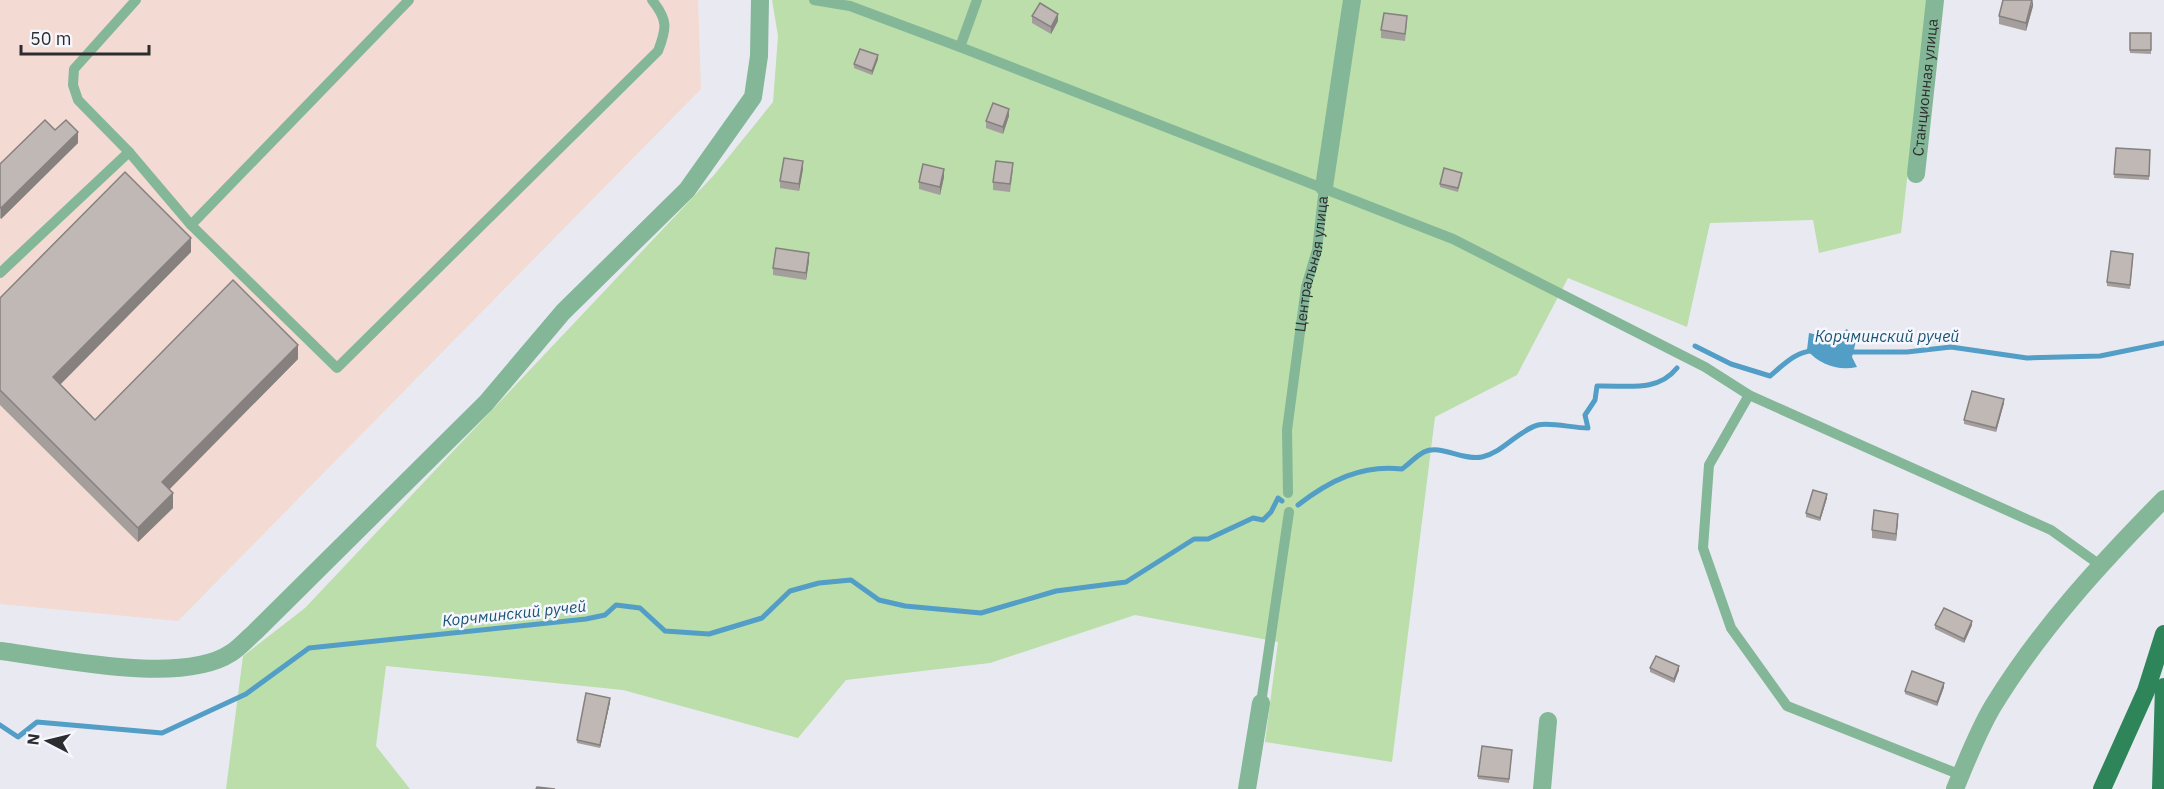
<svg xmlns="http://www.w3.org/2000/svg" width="2164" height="789" viewBox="0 0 2164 789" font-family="'IBM Plex Sans',sans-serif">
  <rect width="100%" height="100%" fill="#e9eaf1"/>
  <path fill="#f3dad2" d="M 0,0 L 698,0 L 701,89 L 178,621 L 0,604 Z"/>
  <path fill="#bbdeaa" d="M 772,0 L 1927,0 L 1901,233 L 1819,253 L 1813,220 L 1710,223 L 1687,327 L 1568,278 L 1517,375 L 1435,417 L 1392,762 L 1265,742 L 1278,642 L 1135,615 L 990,663 L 846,680 L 798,738 L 623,690 L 386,666 L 376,746 L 410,789 L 226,789 L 243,656 L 305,608 L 714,175 L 773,102 L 778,36 Z"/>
  <path fill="#529ec7" d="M 1847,329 L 1856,341 L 1852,357 L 1857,367 C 1838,371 1820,365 1807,350 L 1809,333 L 1832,338 Z"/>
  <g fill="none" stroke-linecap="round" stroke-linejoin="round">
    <g stroke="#529ec7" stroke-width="5">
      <path d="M 1695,346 L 1731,364 L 1770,376 C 1782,366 1797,350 1814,351"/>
      <path d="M 1847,352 L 1907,352 L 1951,347 L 2027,358 L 2100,356 L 2164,343"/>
      <path d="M 1298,505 C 1329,481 1362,464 1402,469 C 1409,464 1416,456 1424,452 C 1440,444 1463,461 1482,457 C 1504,452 1517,431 1538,425 C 1550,422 1573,428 1588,428 L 1585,415 L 1595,400 L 1597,386 C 1626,385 1657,393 1677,368"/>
      <path d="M 0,725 L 18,737 L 37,722 L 162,733 L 246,694 L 309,648 L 586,619 L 605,615 L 616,605 L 640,608 L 665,631 L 709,634 L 762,618 L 790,591 L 819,583 L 851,580 L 879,600 L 905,606 L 981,613 L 1056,591 L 1126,582 L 1194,539 L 1208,539 L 1253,518 L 1263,520 L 1271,512 L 1278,498 L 1282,501"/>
    </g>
    <g stroke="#83b798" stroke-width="10">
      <path d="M 814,0 L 850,6 L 960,47 L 1453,239 L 1705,367 L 1749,395 L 2051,530 L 2100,565"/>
      <path d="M 960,47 L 977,0"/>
      <path d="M 129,152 L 191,225 L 337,368 L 658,51 C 667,28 668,20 652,0"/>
      <path d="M 191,225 L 409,0"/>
      <path d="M 0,273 L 129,152 L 78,100 L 73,85 L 74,69 L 136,0"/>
      <path d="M 1749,395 L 1709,465 L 1703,548 L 1731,628 L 1787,706 L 1961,775"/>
      <path id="s1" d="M 1288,493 L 1287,430 L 1306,287 L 1317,250 L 1324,187"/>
      <path d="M 1261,703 L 1289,512"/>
    </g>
    <g stroke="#83b798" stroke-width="18">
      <path id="s2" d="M 1916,174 L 1935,0"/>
      <path d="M 1324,187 L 1352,0"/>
      <path d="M 0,651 C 58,658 181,686 231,653 C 239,648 247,639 255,632 L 486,403 L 563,312 L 687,190 L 753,97 L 759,56 L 760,0"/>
      <path d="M 1247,789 L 1261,703"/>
      <path d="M 1542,789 L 1548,721"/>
      <path d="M 1955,789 C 1966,762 1978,731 1993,706 C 2040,629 2101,563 2164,499"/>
    </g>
    <g stroke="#2e855a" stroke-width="18">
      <path d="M 2102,789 L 2146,691 L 2164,634"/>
      <path d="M 2161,789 L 2164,687"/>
    </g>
  </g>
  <g fill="#a49e9c">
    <path d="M 2033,6 L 2026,31 L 1999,24 L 1999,16 Z"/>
    <path d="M 1032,16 L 1058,21 L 1051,34 L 1032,23 Z"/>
    <path d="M 1407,23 L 1405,41 L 1381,38 L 1381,30 Z"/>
    <path d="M 2130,33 L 2151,33 L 2151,54 L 2130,53 Z"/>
    <path d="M 878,59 L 872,75 L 854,68 L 854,64 Z"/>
    <path d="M 1009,116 L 1003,134 L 986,128 L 986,121 Z"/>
    <path d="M 55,130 L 78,143 L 1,219 L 0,218 L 0,164 Z"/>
    <path d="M 2116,148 L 2150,150 L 2149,180 L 2114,178 Z"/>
    <path d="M 803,169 L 799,191 L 780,188 L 780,181 Z"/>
    <path d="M 1013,170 L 1010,192 L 993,190 L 993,182 Z"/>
    <path d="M 1462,176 L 1458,192 L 1440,187 L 1440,184 Z"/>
    <path d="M 944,177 L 940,195 L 919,189 L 919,182 Z"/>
    <path d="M 191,252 L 60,384 L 95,420 L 298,359 L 169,489 L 173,508 L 138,542 L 0,405 L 0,298 Z"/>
    <path d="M 2133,258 L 2130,289 L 2107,286 L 2107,282 Z"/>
    <path d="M 809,261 L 806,280 L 773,275 L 773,268 Z"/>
    <path d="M 2004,403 L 1996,432 L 1964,424 L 1964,420 Z"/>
    <path d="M 1827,498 L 1820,521 L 1806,517 L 1806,513 Z"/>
    <path d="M 1898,521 L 1896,541 L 1872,538 L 1872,530 Z"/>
    <path d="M 1935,625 L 1972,625 L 1964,643 L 1935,629 Z"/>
    <path d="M 1650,668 L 1679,670 L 1674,683 L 1650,672 Z"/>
    <path d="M 1944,687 L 1937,706 L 1905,694 L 1905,691 Z"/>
    <path d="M 610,702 L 600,748 L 577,743 L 577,740 Z"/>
    <path d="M 1512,750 L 1509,783 L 1478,779 L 1478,776 Z"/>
  </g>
  <g fill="#86817f">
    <path d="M 2033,0 L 2033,6 L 2026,31 L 2026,23 Z"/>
    <path d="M 1058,14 L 1058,21 L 1051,34 L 1051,27 Z"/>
    <path d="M 878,55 L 878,59 L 872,75 L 872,71 Z"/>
    <path d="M 1009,109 L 1009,116 L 1003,134 L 1003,127 Z"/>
    <path d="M 78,132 L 78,143 L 1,219 L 1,208 Z"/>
    <path d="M 803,161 L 803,169 L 799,191 L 799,184 Z"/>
    <path d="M 944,169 L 944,177 L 940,195 L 940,187 Z"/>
    <path d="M 191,238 L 191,252 L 53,392 L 53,377 Z"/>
    <path d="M 809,253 L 809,261 L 806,280 L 806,273 Z"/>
    <path d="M 298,345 L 298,359 L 162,497 L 162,482 Z"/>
    <path d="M 2004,399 L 2004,403 L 1996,432 L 1996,428 Z"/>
    <path d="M 173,493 L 173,508 L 138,542 L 138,528 Z"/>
    <path d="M 1827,494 L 1827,498 L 1820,521 L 1820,518 Z"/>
    <path d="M 1898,514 L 1898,521 L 1896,541 L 1896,534 Z"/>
    <path d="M 1972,621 L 1972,625 L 1964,643 L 1964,639 Z"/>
    <path d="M 1679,666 L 1679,670 L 1674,683 L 1674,679 Z"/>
    <path d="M 1944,683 L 1944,687 L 1937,706 L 1937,702 Z"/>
    <path d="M 610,698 L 610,702 L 600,748 L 600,745 Z"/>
  </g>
  <g fill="#bfb8b5" stroke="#86817f" stroke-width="1.5">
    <path d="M 2003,0 L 2032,0 L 2026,23 L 1999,16 Z"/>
    <path d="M 1040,3 L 1058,14 L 1051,27 L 1032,16 Z"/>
    <path d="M 1384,13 L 1407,16 L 1405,34 L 1381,30 Z"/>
    <rect x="2130" y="33" width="21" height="17"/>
    <path d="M 860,49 L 878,55 L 872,71 L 854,64 Z"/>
    <path d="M 993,103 L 1009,109 L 1003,127 L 986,121 Z"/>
    <path d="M 45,120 L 55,130 L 66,120 L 78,132 L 1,208 L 0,207 L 0,164 Z"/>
    <path d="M 2116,148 L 2150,150 L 2149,176 L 2114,174 Z"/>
    <path d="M 784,158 L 803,161 L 799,184 L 780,181 Z"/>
    <path d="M 996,161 L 1013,163 L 1010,184 L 993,182 Z"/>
    <path d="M 923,164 L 944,169 L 940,187 L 919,182 Z"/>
    <path d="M 1444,168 L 1462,173 L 1458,188 L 1440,184 Z"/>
    <path d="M 125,172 L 191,238 L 53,377 L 95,420 L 233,280 L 298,345 L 162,482 L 173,493 L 138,528 L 0,390 L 0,298 Z"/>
    <path d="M 776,248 L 809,253 L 806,273 L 773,268 Z"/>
    <path d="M 2111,251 L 2133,254 L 2130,285 L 2107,282 Z"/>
    <path d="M 1972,391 L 2004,399 L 1996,428 L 1964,420 Z"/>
    <path d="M 1813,490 L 1827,494 L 1820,518 L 1806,513 Z"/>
    <path d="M 1874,510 L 1898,514 L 1896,534 L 1872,530 Z"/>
    <path d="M 1944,608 L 1972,621 L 1964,639 L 1935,625 Z"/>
    <path d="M 1656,656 L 1679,666 L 1674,679 L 1650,668 Z"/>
    <path d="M 1912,671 L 1944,683 L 1937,702 L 1905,691 Z"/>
    <path d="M 586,693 L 610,698 L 600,745 L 577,740 Z"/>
    <path d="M 1482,746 L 1512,750 L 1509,779 L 1478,776 Z"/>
    <path d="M 537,787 L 555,789 L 536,789 Z"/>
  </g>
  <g text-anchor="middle" stroke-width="5" stroke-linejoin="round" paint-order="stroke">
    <g font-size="15" fill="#2d2d2f" stroke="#f6f7fe">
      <text dy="5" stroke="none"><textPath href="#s2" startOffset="87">Станционная улица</textPath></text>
      <text dy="5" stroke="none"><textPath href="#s1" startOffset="231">Центральная улица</textPath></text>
    </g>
    <g font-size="16" font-style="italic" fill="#1a5472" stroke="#f6f7fe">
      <text x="1887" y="342">Корчминский ручей</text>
      <text transform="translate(514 613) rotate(-6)" y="6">Корчминский ручей</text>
    </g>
  </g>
  <g transform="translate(48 741) rotate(277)" stroke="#f6f7fe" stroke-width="4.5" paint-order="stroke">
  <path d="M0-4.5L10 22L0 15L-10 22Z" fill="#2d2d2f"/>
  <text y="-9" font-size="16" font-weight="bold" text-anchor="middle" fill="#2d2d2f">N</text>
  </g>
  <path d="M21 45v9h128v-9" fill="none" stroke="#2d2d2f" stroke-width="3"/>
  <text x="30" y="45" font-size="18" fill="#2d2d2f" stroke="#f6f7fe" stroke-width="4.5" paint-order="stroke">50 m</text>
</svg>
